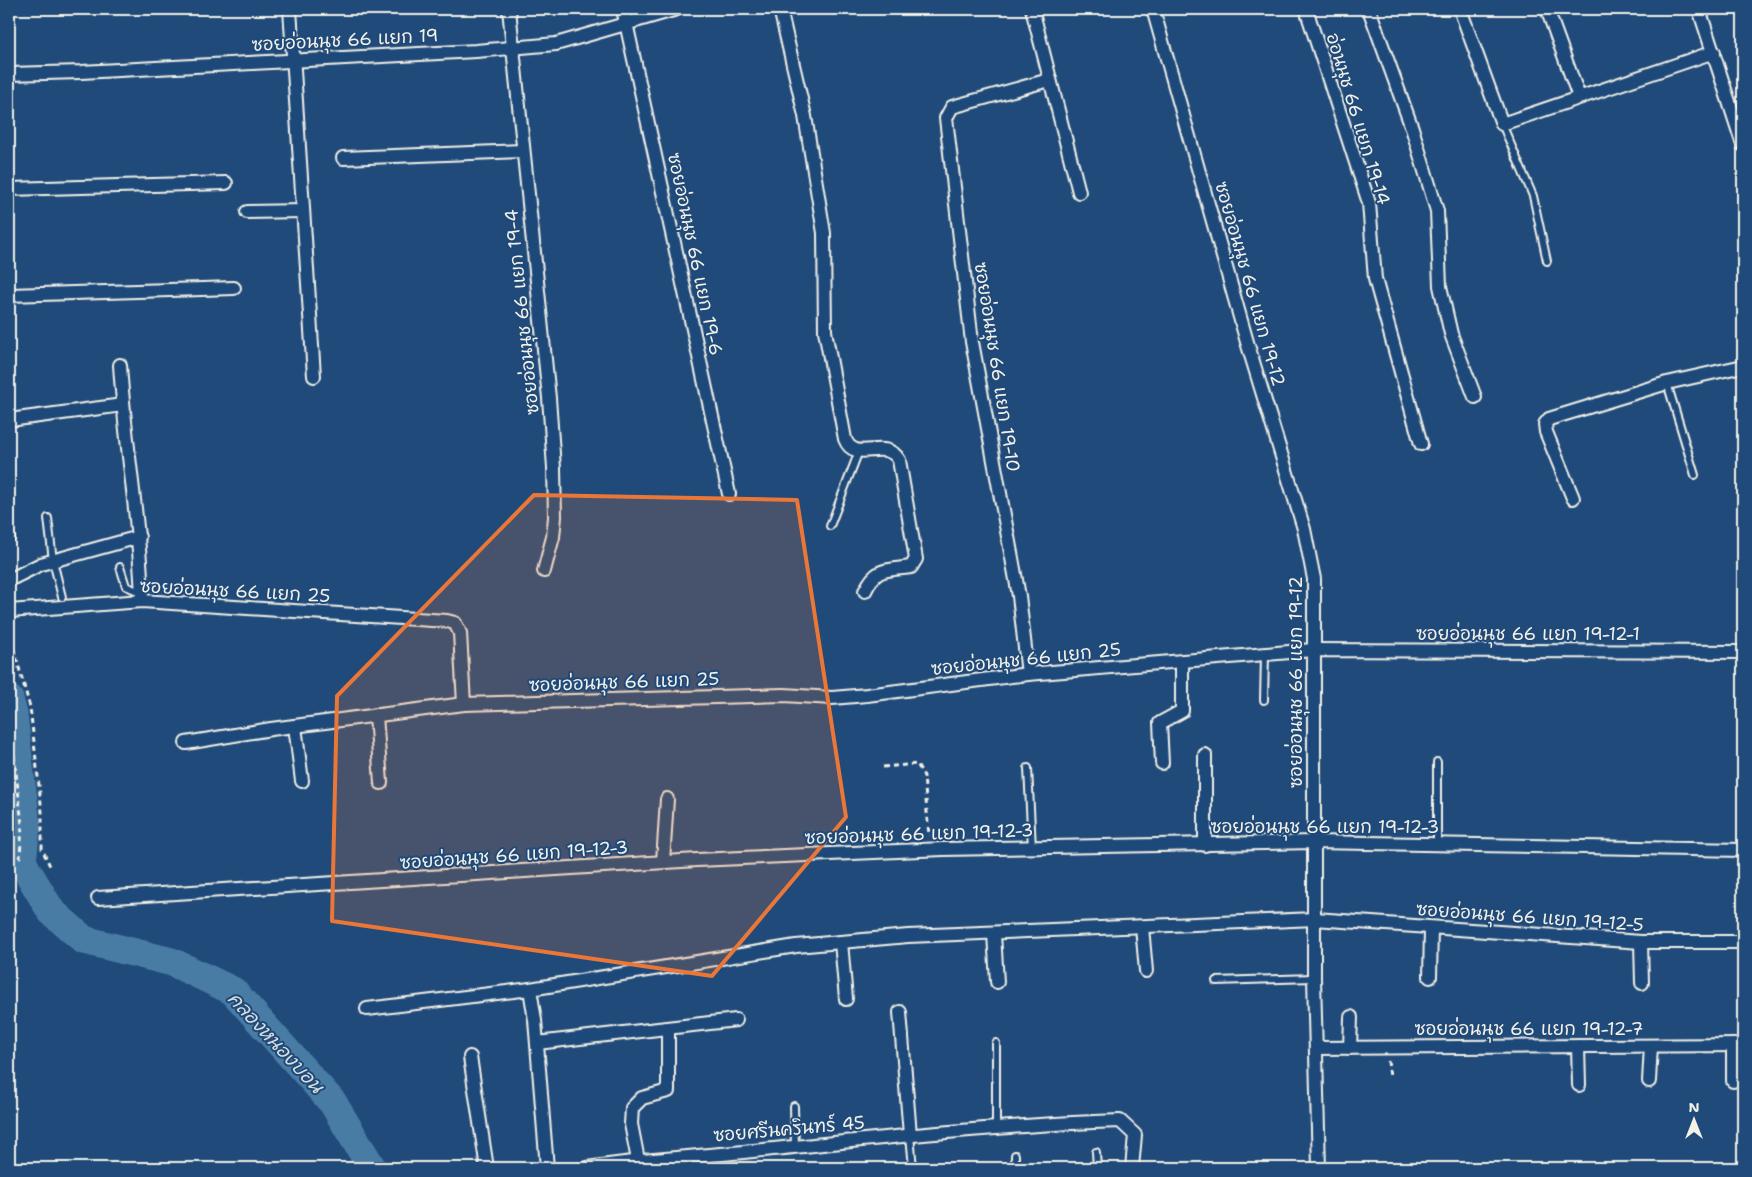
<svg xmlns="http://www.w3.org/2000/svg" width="1752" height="1177" viewBox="0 0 1752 1177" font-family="'Shantell Sans','Playpen Sans Thai',sans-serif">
  <rect width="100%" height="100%" fill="#1f4a7a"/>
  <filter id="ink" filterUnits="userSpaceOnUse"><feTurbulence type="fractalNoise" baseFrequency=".02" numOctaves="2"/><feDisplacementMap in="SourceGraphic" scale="10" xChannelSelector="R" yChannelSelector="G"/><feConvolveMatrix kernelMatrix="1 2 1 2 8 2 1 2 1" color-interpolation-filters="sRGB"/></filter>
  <g filter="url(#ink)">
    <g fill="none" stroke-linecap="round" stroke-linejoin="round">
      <path stroke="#487ba5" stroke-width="16" d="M 9,855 L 22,862"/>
      <path stroke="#487ba5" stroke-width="29" d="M 9,699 L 13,714 L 26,826 L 22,862 L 51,911 L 84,940 L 172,962 L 233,991 L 333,1103 L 372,1168"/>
      <defs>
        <g id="lane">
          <path d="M 1502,124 L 1533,196 L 1547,261"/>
          <path d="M 1667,383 L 1695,475"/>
          <path d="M 48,518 L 53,561 L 62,597"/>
          <path d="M 830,526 L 859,451"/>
          <path d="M 9,539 L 11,538"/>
          <path d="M 120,567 L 126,586 L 142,593"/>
          <path d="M 1264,700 L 1265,654"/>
          <path d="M 1437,762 L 1437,844"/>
          <path d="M 1028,768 L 1032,848"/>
          <path d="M 1216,981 L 1314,978"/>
          <path d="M 794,1106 L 795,1147"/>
          <path d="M 996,1128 L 996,1043"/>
          <path d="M 910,1135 L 913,1168"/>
          <path d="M 1096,1152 L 1097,1168"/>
          <path d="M 1015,1155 L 1015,1168"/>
        </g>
        <g id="street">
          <path d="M 290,9 L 314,376"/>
          <path d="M 509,9 L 549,398 L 554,468 L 555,517 L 553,537 L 544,571"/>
          <path d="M 623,9 L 729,494"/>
          <path d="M 780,9 L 805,116 L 824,233 L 825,331 L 845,439 C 855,465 885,436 899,460 L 916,559 L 911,567 C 886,571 877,566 865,591"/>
          <path d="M 1032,9 L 1079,192"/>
          <path d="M 1153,9 L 1247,342 L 1304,529 L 1314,579 L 1314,978 L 1319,1168"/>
          <path d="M 1306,9 L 1369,203 L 1375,279 L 1421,444"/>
          <path d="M 1369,9 L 1412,128 L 1437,211 L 1440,286 L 1451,334 L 1475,397"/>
          <path d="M 1460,9 L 1502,124 L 1714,52"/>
          <path d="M 1547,9 L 1579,97"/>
          <path d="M 1699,9 L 1743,145"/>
          <path d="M 9,74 L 81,72 L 476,51 L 556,44 L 677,9"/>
          <path d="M 343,158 L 523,151"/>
          <path d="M 9,189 L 226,183"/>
          <path d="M 247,212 L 302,211"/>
          <path d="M 9,295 L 234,288"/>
          <path d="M 120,365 C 125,444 140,522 142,601"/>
          <path d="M 9,420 L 123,405"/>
          <path d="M 1573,498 L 1546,432 L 1545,424 L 1549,419 L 1667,383 L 1743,366"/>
          <path d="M 9,580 L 41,564 L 139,537"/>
          <path d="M 9,611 L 142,601 L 447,621 L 455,623 L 460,633 L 464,704 L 784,695 L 832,698 L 867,695 L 1028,674 L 1313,650 L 1743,652"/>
          <path d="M 1028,674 L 1019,596 L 972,342 L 946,118 L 952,107 L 1049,80"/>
          <path d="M 376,715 L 381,783"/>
          <path d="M 295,726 L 302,781"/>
          <path d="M 186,743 L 271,729 L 464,704"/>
          <path d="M 1205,755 L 1205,845"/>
          <path d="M 1162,763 L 1160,723 L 1182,711 L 1182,661"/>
          <path d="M 663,862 L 667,799"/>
          <path d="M 98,898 L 697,860 L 943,849 L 1314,842 L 1743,850"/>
          <path d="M 1142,927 L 1146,971"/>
          <path d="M 994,934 L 997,982"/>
          <path d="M 841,942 L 846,999"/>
          <path d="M 1641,942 L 1642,983"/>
          <path d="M 1430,977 L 1431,929"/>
          <path d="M 530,989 L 535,1020 L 547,1168"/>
          <path d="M 367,1009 L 530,989 L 796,946 L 908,936 L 1315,919 L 1641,942 L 1743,942"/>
          <path d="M 900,1012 L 910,1135"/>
          <path d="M 537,1043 L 736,1020"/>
          <path d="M 1733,1045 L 1733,1081"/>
          <path d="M 1578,1046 L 1579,1085"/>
          <path d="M 1316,1048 L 1743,1045"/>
          <path d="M 1350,1048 L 1351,1017"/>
          <path d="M 470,1057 L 487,1168"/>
          <path d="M 1649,1081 L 1651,1046"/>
          <path d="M 638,1160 L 631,1124 L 632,1108 L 642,1098 L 668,1091 L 668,1029"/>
          <path d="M 587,1168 C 642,1159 697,1157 753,1151 C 875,1139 997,1125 1120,1121 L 1135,1135 L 1132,1168"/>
        </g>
      </defs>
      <use href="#lane" stroke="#f4f1e8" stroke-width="10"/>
      <use href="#street" stroke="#f4f1e8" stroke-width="16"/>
      <g stroke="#f4f1e8" stroke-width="3" stroke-dasharray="5 4" stroke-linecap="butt">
        <path d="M 9,632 L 30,707 L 42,812 L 42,849 L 51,868"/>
        <path d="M 9,711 L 22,825 L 20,857 L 9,851"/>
        <path d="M 883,767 L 917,764 L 924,776 L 929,836"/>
        <path d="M 1388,1061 L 1390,1077"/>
      </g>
      <use href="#lane" stroke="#1f4a7a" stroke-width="6"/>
      <use href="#street" stroke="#1f4a7a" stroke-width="12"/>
    </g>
  </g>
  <path fill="#ea7738" fill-opacity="0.2" stroke="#ea7738" stroke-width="4" stroke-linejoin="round" d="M 534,495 L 797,500 L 846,817 L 712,976 L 332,921 L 337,696 Z"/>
  <g text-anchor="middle" stroke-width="4" stroke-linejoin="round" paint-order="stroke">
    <g font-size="18" fill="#f4f1e8" stroke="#1f4a7a">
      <text transform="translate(345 40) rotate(-3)" y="6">ซอยอ่อนนุช 66 แยก 19</text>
      <text transform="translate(1358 119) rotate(73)" y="6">อ่อนนุช 66 แยก 19-14</text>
      <text transform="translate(695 254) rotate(78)" y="6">ซอยอ่อนนุช 66 แยก 19-6</text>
      <text transform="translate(1250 284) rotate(74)" y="6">ซอยอ่อนนุช 66 แยก 19-12</text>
      <text transform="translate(522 312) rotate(-96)" y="6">ซอยอ่อนนุช 66 แยก 19-4</text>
      <text transform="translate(997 367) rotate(81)" y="6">ซอยอ่อนนุช 66 แยก 19-10</text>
      <text transform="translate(235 591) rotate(3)" y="6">ซอยอ่อนนุช 66 แยก 25</text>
      <text x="1528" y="640">ซอยอ่อนนุช 66 แยก 19-12-1</text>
      <text transform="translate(1026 659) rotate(-6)" y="6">ซอยอ่อนนุช 66 แยก 25</text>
      <text transform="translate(624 682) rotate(-2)" y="6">ซอยอ่อนนุช 66 แยก 25</text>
      <text transform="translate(1296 682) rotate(-90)" y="6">ซอยอ่อนนุช 66 แยก 19-12</text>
      <text x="1325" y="833">ซอยอ่อนนุช 66 แยก 19-12-3</text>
      <text transform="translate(919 834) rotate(-2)" y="6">ซอยอ่อนนุช 66 แยก 19-12-3</text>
      <text transform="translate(514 855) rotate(-4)" y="6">ซอยอ่อนนุช 66 แยก 19-12-3</text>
      <text transform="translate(1530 917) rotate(4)" y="6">ซอยอ่อนนุช 66 แยก 19-12-5</text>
      <text x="1529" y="1035">ซอยอ่อนนุช 66 แยก 19-12-7</text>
      <text transform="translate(789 1129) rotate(-5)" y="6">ซอยศรีนครินทร์ 45</text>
    </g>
    <g font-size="19" font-style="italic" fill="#dadfde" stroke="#1f4a7a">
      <text transform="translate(276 1042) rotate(47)" y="7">คลองหนองบอน</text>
    </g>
  </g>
  <rect width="1752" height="1177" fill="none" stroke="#1f4a7a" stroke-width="30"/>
  <rect x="15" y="15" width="1722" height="1147" fill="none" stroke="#f4f1e8" stroke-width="2" filter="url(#ink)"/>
  <g transform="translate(1694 1120)" stroke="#1f4a7a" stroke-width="4" paint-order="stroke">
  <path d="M0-4L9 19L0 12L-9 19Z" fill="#f4f1e8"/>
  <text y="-8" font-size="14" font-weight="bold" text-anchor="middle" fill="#f4f1e8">N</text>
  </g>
</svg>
